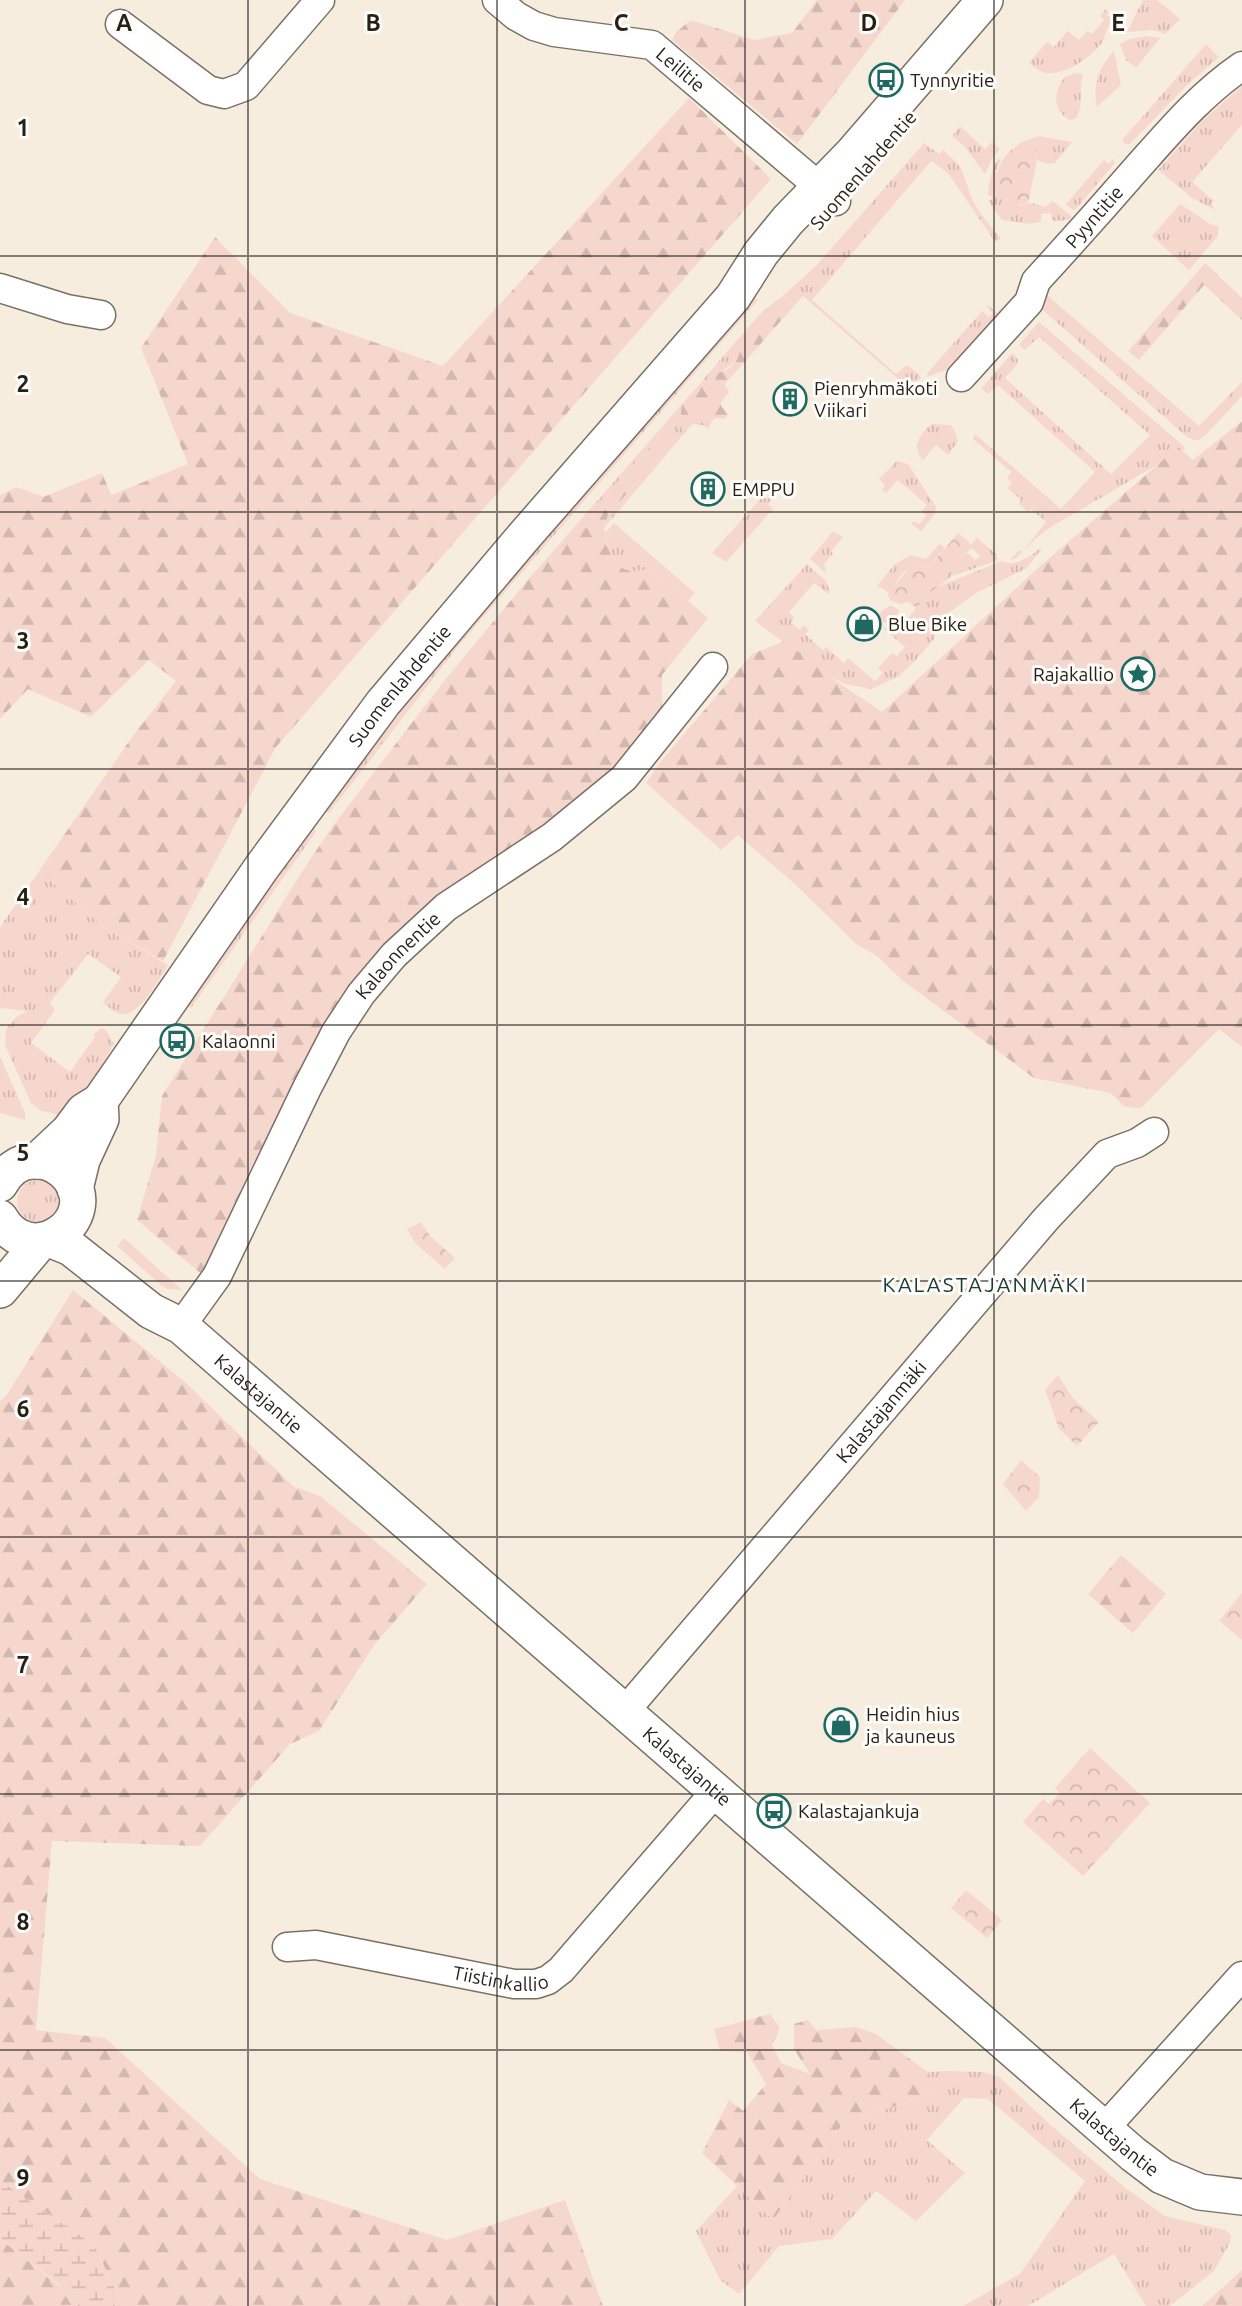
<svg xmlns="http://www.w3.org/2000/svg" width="1242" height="2306" viewBox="0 0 1242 2306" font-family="Ubuntu,sans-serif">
  <defs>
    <pattern id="grass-tufts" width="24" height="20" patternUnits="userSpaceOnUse" patternTransform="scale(1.75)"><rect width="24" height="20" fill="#f6d7ce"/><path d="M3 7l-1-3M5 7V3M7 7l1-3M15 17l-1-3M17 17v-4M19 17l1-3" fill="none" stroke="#d3b8b0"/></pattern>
    <pattern id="forest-firs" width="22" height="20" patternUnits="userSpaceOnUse" patternTransform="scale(1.75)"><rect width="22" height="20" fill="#f6d7ce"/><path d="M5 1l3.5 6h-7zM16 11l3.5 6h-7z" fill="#d3b8b0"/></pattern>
    <pattern id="wetland-marsh" width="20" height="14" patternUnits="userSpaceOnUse" patternTransform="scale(1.75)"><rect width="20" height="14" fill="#f6d7ce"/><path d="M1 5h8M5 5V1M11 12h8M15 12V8" fill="none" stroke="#d3b8b0"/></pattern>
    <pattern id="park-crowns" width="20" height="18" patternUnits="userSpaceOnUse" patternTransform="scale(1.75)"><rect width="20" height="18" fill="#f6d7ce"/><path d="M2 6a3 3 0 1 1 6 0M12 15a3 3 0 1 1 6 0" fill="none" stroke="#d3b8b0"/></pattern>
  </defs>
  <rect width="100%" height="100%" fill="#f7edde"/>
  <g fill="url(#grass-tufts)">
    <path d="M 1143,0 L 1157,0 L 1180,19 L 1165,34 L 1153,30 L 1127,32 Z"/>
    <path d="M 1106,9 L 1109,13 L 1107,15 L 1113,20 C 1104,31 1107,36 1101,44 C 1090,58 1065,75 1047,73 C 1041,73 1033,67 1029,63 L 1047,42 L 1054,47 L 1068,31 L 1079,40 L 1087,31 L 1092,34 L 1104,20 L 1100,16 Z"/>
    <path d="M 1146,36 L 1160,38 L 1136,68 L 1126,60 L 1120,44 L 1129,39 Z"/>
    <path d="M 1206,44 L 1219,57 L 1185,87 L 1130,144 L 1125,144 L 1122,140 Z"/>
    <path d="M 1114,51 L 1121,85 L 1097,107 C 1092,86 1099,66 1114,51 Z"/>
    <path d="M 1078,73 L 1083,75 C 1078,90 1085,107 1075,119 L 1069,120 C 1052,109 1053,90 1066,76 Z"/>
    <path d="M 1242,86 L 1242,125 L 1192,182 L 1214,201 L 1212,204 L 1215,210 L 1192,198 L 1158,170 L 1203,120 Z"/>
    <path d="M 960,126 L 985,149 L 992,142 L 1000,149 L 992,159 L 985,174 L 965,147 L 952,136 Z"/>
    <path d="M 1039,136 L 1072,142 L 1055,163 L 1046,164 L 1037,160 L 1035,137 Z"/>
    <path d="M 924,143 L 939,154 L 943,150 C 966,170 961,169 971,196 C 977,211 990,225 1000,238 L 996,242 L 994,240 L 947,172 L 931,161 L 812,300 L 896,374 L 907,365 L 920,375 L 921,379 L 893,389 L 892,388 L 899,380 L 895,376 L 803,296 L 794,306 L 784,295 L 816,266 Z"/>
    <path d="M 998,159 L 1001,159 L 996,172 L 1019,206 L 1032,203 L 1045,207 L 1053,201 L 1072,217 L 1069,220 L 1052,221 L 1051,213 L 1041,214 L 1041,222 L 1029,224 L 1002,220 L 988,201 L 993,199 L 992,196 L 988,195 C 989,182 991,170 998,159 Z"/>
    <path d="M 1113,159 L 1115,163 L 1076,209 L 1073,210 L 1066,204 L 1104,160 L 1109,164 Z"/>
    <path d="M 1180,204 L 1212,225 L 1219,226 L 1218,236 L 1189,270 L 1152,236 Z"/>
    <path d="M 753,296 L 758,300 L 460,644 L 329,813 L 321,811 L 390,716 Z"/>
    <path d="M 1048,296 L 1199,426 L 1242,382 L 1242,396 L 1205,436 L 1197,441 L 1187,437 L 1038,306 Z"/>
    <path d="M 986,306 L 989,306 L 1000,316 L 953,368 L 926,377 L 929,371 L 982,311 L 989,317 L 993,313 Z"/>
    <path d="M 1039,322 L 1186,448 L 1051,527 L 1036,538 L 1015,559 L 1010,560 L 1019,550 L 1022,552 L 1046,522 L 1031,509 L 1028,512 L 1019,504 L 1021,500 L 1007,488 L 1012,483 L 1007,478 L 1011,472 L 973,439 L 975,434 L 1061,509 L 1095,472 L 998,385 L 988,394 L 981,389 L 1012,353 L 1018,360 L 1017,365 L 1005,378 L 1111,474 L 1150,435 L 1039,337 L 1025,350 L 1019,345 Z"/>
    <path d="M 738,339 C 744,357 736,362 722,371 C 716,376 711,382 704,387 L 698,386 Z"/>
    <path d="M 682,404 L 680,415 L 684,431 L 688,429 L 604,528 L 608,514 L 668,449 L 660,436 L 532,575 Z"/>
    <path d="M 932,424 L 951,425 L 955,431 L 958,441 L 948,455 L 936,445 L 923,460 C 911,446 920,433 932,424 Z"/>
    <path d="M 897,461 L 908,464 L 936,507 L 935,514 L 921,531 L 911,524 L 914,521 L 919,524 L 926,516 L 922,511 L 927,505 L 898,480 L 886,493 L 882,489 L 885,485 L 879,479 Z"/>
    <path d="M 762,497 L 772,499 L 768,504 L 773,509 L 726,562 L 712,553 Z"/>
    <path d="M 614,523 L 695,593 L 688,601 L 651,570 C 645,570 639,571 633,571 C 614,570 606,549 606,532 Z"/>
    <path d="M 833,531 L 843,537 L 831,551 L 833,554 L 824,564 L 826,573 L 810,559 Z"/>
    <path d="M 977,538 L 996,554 L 998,560 L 953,576 L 951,573 C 953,563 959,559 967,553 L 976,560 L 980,556 L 969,546 Z"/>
    <path d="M 939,544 L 943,546 L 944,549 L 930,566 L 923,568 L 915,564 C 911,567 905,570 902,574 C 896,582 895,586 886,590 L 877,586 L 895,564 L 911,555 L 926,559 Z"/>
    <path d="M 1043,547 L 1027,568 L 976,593 L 939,620 L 934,639 L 914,662 L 898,677 L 871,689 L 845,684 L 829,676 L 755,621 L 807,564 L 825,580 L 830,591 L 828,594 L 814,583 L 789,612 L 794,617 L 791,622 L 800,630 L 804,625 L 809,630 L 805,634 L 823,650 L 826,647 L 844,663 L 848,658 L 875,681 L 883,673 L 878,668 L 892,653 L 897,656 L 905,647 L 884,629 L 887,625 L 877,616 C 885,608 890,602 900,611 L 897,615 L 905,622 L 926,595 L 934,588 L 1002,561 C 1017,568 1030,555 1043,547 Z"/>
    <path d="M 311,823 L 316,831 L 303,850 L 191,1008 L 187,1006 L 186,1004 Z"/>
    <path d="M 39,871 L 106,929 L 168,965 C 160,978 139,1017 122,1014 C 115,1013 108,1007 103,1002 L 121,977 L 88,954 L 50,1003 L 55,1010 L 31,1043 L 70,1072 L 95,1037 L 93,1035 L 101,1028 L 106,1030 L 114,1044 L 71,1117 L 41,1111 L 31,1103 L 5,1045 L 6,1029 L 14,1019 L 26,1011 L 0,1008 L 0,927 Z"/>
    <path d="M 0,1056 L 25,1113 L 25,1120 L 0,1113 Z"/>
    <circle cx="38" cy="1201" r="21"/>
    <path d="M 124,1238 L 182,1290 L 167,1289 L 161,1285 L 117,1246 Z"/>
    <path d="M 946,2071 L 983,2072 L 999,2077 L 1054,2128 L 1127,2189 L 1165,2216 L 1225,2230 L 1231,2235 L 1230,2243 L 1214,2271 L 1170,2306 L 1146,2306 L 1114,2254 L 1028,2306 L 963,2306 L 1020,2274 L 1085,2181 L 988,2099 L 964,2098 L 927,2140 L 965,2173 L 916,2221 L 876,2191 L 832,2239 L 779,2246 L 739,2294 L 720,2280 L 696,2231 L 737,2186 L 773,2220 L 846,2119 L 904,2104 L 932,2091 L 928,2072 Z"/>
  </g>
  <g fill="url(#forest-firs)">
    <path d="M 817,0 L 905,0 L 797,144 L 672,40 L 676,32 L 691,20 L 754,40 L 792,33 Z"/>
    <path d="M 689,98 L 771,179 L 276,747 L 163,961 L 106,929 L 39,871 L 132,737 L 176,681 L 149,660 L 91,717 L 28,689 L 0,719 L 0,495 L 17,487 L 43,497 L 102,473 L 111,495 L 188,464 L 141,348 L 215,237 L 290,313 L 443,366 Z"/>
    <path d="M 1205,263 L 1242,298 L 1242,320 L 1204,285 L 1139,360 L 1128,351 Z"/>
    <path d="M 784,295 L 794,306 L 725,384 L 729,392 L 721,402 L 721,406 L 728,414 L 725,419 L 716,418 L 712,421 L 708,429 L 703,425 L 693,424 L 684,432 L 679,425 L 682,404 L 698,386 L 704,386 L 711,382 L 713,374 C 732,371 744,359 738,339 L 764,310 Z"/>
    <path d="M 1242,421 L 1242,1047 L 1219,1029 L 1141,1108 L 1125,1107 L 1110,1093 L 1034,1078 L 902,980 L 877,956 L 856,944 L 796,885 L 738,835 L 721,850 L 646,783 L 662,760 L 752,654 L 785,641 L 829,676 L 882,712 L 1038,568 L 1178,447 L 1193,460 Z"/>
    <path d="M 660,436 L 666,438 L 670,444 L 668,449 L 608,514 L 604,530 L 606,532 C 606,549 614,570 633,571 C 639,571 645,570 651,570 L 708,618 L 662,675 L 662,714 L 615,770 L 529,838 L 441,893 L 383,949 L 205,1277 L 137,1220 L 156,1155 L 162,1096 L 305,867 L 332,827 L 444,681 L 532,575 Z"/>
    <path d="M 73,1290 L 186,1383 L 293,1486 L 320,1496 L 427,1584 L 374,1645 L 319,1731 L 290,1744 L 200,1846 L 52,1841 L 36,2030 L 105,2038 L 260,2179 L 447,2240 L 565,2200 L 603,2306 L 123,2306 L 94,2245 L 0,2181 L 0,1401 L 6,1396 Z"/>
    <path d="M 1121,1555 L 1166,1594 L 1133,1633 L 1088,1594 Z"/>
    <path d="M 770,2014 L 780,2028 L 772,2045 L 781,2063 L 810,2074 L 794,2049 L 794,2024 L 808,2020 L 816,2030 L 856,2027 L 876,2034 L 928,2072 L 932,2091 L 904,2104 L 846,2119 L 773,2220 L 702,2153 L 729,2100 L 743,2111 L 766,2084 L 747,2052 L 720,2051 L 714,2029 Z"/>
    <path d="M 0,2239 L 60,2286 L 72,2306 L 0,2306 Z"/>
    <path d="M 1242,2270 L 1242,2306 L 1202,2306 Z"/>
  </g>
  <path fill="url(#wetland-marsh)" d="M 0,2181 L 94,2245 L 123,2306 L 72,2306 L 60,2285 L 0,2239 Z"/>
  <g fill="url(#park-crowns)">
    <path d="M 1035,137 L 1037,160 L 1028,203 C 990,215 980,154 1035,137 Z"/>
    <path d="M 958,533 L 968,541 L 972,548 L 958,560 L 951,573 L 953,576 L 926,595 L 917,608 L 908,602 L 900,604 L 890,600 L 886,590 C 898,585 903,573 913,564 L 923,568 L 930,566 Z"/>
    <path d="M 421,1222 L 431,1237 L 455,1258 L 445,1269 L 416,1244 L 407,1229 Z"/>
    <path d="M 1058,1375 L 1072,1397 L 1099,1422 L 1077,1446 L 1059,1429 L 1045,1390 Z"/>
    <path d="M 1021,1460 L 1040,1477 L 1039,1497 L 1026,1511 L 1003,1484 Z"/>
    <path d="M 1242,1593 L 1242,1640 L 1219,1621 Z"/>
    <path d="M 1090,1748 L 1150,1803 L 1083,1876 L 1023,1822 L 1043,1799 L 1049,1804 L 1060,1793 L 1055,1788 Z"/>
    <path d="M 966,1890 L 1002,1920 L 987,1938 L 951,1908 Z"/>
  </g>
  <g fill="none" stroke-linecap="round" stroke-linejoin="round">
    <defs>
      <g id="minor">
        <path id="s1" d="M 497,0 L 516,16 L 534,26 L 554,32 L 652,45 L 836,201"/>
        <path d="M 120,24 L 208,90 L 224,94 L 246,86 L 320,0"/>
        <path d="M 0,288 L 67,309 L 101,315"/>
        <path id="s2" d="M 961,377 L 1029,302 L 1036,281 C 1070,244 1104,206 1137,168 C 1170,131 1201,94 1242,66"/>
        <path id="s3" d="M 181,1326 L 217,1276 L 307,1088 L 336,1032 L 361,994 L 394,955 L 446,907 L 552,837 L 624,778 L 713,667"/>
        <path id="s4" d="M 625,1711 L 1046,1219 L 1107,1154 L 1137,1143 L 1154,1132"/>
        <path id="s5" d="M 287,1947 L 316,1945 L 514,1984 L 536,1984 L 548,1980 L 561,1970 L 716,1791"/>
        <path d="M 1103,2130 L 1242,1976"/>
      </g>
      <g id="major">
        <path id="s6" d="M 37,1161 L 69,1131 L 84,1111 L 100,1101 L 262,867 L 383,703 L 526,534 L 733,297 L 761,253 L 788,220 L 853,153 L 985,0"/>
        <path d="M 0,1184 C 7,1171 19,1161 34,1161 C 47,1160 59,1166 68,1176 C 104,1219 31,1272 0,1218"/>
        <path d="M 75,1189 L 82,1160 L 101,1119 L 100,1101"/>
        <path id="s7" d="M 49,1239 L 71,1248 L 151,1311 L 181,1326 L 1133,2154 L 1162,2176 L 1200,2192 L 1242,2197"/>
        <path d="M 0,1290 L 41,1241"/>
      </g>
    </defs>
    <use href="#minor" stroke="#797063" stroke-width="31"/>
    <use href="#major" stroke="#797063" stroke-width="38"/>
    <use href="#minor" stroke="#fff" stroke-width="28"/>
    <use href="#major" stroke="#fff" stroke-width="35"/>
  </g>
  <path fill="none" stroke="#231f19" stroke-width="2" stroke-opacity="0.55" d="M 248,0 L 248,2306M 497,0 L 497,2306M 745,0 L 745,2306M 994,0 L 994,2306M 0,256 L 1242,256M 0,512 L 1242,512M 0,769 L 1242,769M 0,1025 L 1242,1025M 0,1281 L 1242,1281M 0,1537 L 1242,1537M 0,1794 L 1242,1794M 0,2050 L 1242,2050"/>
  <defs>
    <symbol id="bus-ring" viewBox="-11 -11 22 22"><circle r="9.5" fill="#fefcf8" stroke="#1e6962" stroke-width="1.5"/><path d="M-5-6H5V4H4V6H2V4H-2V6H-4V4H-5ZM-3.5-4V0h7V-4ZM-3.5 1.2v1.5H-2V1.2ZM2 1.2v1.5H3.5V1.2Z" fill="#1e6962"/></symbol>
    <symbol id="building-ring" viewBox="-11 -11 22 22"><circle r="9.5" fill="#fefcf8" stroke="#1e6962" stroke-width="1.5"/><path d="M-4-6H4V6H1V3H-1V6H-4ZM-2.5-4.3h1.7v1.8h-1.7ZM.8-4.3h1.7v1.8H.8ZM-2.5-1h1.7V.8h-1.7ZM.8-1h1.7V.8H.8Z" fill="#1e6962"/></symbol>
    <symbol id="shop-ring" viewBox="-11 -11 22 22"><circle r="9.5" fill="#fefcf8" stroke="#1e6962" stroke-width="1.5"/><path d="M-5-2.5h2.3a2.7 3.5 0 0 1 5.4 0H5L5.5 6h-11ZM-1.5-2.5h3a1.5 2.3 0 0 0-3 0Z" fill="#1e6962"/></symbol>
    <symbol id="sight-ring" viewBox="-11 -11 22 22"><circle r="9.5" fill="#fefcf8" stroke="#1e6962" stroke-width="1.5"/><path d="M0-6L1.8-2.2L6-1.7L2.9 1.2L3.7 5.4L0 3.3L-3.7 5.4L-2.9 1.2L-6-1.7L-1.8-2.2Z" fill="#1e6962"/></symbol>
  </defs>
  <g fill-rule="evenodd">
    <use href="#bus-ring" x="867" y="61" width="38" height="38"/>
    <use href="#building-ring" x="771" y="380" width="38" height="38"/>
    <use href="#building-ring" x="689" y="470" width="38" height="38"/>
    <use href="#shop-ring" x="845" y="605" width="38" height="38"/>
    <use href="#sight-ring" x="1119" y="655" width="38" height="38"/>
    <use href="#bus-ring" x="158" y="1022" width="38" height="38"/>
    <use href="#shop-ring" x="822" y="1706" width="38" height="38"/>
    <use href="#bus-ring" x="755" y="1792" width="38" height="38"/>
  </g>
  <g text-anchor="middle" stroke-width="6" stroke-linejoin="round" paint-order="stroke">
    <g font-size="19" fill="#231f19" stroke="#fefcf8">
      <text dy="7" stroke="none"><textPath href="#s1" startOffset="203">Leilitie</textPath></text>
      <text transform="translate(863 170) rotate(-49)" y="7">Suomenlahdentie</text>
      <text dy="7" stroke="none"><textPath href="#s2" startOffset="210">Pyyntitie</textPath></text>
      <text dy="7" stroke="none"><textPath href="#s6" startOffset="600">Suomenlahdentie</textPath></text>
      <text dy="7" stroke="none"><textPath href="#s3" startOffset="432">Kalaonnentie</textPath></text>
      <text dy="7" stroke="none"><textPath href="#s7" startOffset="262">Kalastajantie</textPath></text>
      <text dy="7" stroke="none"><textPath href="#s4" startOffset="394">Kalastajanmäki</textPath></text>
      <text dy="7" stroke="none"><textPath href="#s7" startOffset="830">Kalastajantie</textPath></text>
      <text dy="7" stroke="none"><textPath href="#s5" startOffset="217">Tiistinkallio</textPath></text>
      <text dy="7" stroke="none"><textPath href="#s7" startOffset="1396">Kalastajantie</textPath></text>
    </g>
    <g font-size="19" fill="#231f19" stroke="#fefcf8" text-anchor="start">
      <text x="910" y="87">Tynnyritie</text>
      <text x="814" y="395">Pienryhmäkoti<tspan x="814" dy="22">Viikari</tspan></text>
      <text x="732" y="496">EMPPU</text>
      <text x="888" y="631">Blue Bike</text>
      <text x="1114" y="681" text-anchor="end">Rajakallio</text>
      <text x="202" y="1048">Kalaonni</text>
      <text x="866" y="1721">Heidin hius<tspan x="866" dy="22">ja kauneus</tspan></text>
      <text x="798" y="1818">Kalastajankuja</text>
    </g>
    <g font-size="21" letter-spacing="2" fill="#1a3c39" stroke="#fefcf8">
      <text x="985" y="1292">KALASTAJANMÄKI</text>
    </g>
  </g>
  <g font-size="23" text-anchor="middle" font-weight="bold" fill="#231f19" stroke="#fefcf8" stroke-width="6" stroke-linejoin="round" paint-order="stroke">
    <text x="124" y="31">A</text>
    <text x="373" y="31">B</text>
    <text x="621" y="31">C</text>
    <text x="869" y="31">D</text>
    <text x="1118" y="31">E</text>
    <text x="23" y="136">1</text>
    <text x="23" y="392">2</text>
    <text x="23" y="649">3</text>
    <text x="23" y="905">4</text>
    <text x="23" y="1161">5</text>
    <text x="23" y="1417">6</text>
    <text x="23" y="1673">7</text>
    <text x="23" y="1930">8</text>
    <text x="23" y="2186">9</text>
  </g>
</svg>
